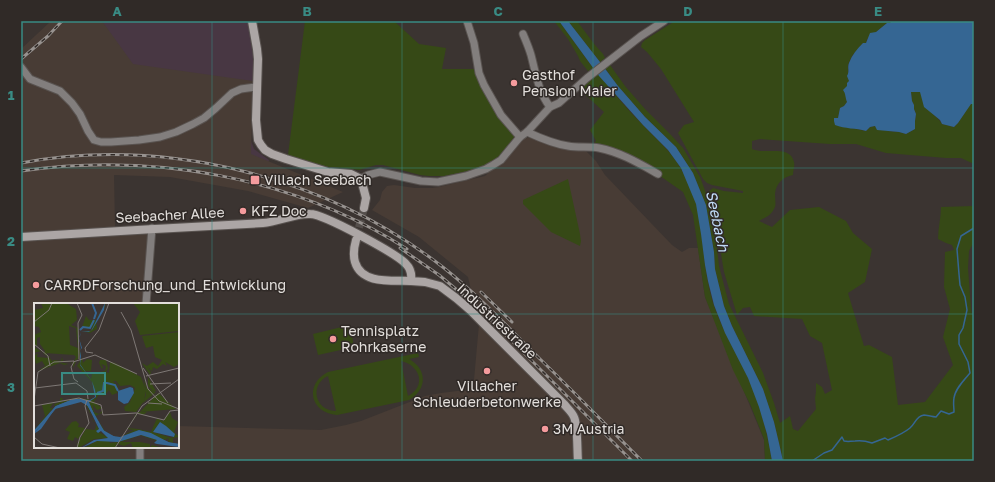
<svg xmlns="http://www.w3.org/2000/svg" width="995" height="482" viewBox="0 0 995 482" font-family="'Golos Text',sans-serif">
  <rect width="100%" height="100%" fill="#3b3431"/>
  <path fill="#483743" d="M 75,21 L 248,21 L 254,62 L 253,83 L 248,133 L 254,149 L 269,160 L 266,170 Z"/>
  <path fill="#483c35" d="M 51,21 L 102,21 L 133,64 L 253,81 L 251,154 L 343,192 L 308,208 L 248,191 L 170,177 L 114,175 L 115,227 L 157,233 L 155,236 L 149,300 L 150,304 L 35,304 L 35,447 L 178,447 L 178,426 L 321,430 L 346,425 L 361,421 L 425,396 L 441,393 L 457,391 L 473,391 L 479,324 L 468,277 L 419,237 L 372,210 L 380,200 L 382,192 L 387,186 L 394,185 L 415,188 L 432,188 L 439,187 L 485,176 L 496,166 L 502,164 L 517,145 L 523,139 L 531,137 L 567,150 L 584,149 L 596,161 L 605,175 L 672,245 L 682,252 L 689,248 L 698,248 L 705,297 L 764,440 L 765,461 L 21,461 L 21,49 Z"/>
  <g fill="#364916" fill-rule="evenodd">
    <path d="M 305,21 L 394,21 L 419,44 L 446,48 L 442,69 L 475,69 L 514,135 L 514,137 L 502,154 L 494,160 L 486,165 L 478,169 L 444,176 L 429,176 L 420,175 L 383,165 L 376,165 L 359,170 L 345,168 L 329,167 L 317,164 L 288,155 Z"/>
    <path d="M 554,21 L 559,21 L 593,68 L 588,71 L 580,61 L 578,56 L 568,39 Z"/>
    <path d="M 568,21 L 577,21 L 595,45 L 603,54 L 605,58 L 600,62 Z"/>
    <path d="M 675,21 L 892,21 L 890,23 L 887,23 L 876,32 L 867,39 L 866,43 L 863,43 L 852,56 L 848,65 L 849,81 L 846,98 L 847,102 L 844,106 L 840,108 L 838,118 L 852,128 L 866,131 L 870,127 L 875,126 L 888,131 L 899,132 L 906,134 L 915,129 L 915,122 L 916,114 L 914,109 L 914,105 L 912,101 L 911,92 L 921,92 C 923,99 928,107 932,113 C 936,117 939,119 942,124 L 954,127 L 958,123 L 971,103 L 974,104 L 974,164 L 961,158 L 946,158 L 886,153 L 856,144 L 830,144 L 760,139 L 752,141 L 752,149 C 765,155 790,144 794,162 C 795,166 793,171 793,175 C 783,177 776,183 775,194 C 775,198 776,203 775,207 C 771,216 766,217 759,221 L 772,227 L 790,210 L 819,207 L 846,221 L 853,233 L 872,249 L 865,282 L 848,293 L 864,346 L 869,345 L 892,357 L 898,405 L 925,402 L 953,365 L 943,337 L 950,309 L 944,287 L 945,252 L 954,250 L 952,245 L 946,243 L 938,239 C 938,228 941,218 941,207 L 974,206 L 974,242 L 969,251 L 968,268 L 971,309 L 974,324 L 974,461 L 783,461 L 779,443 L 774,422 L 763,389 L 732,326 L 724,306 L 715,269 L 714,252 L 706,205 L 693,173 L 676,147 L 645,117 L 618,86 L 605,68 L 610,65 L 625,86 L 645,109 L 671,135 L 683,148 L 700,177 L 710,204 L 715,229 L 719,266 L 729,304 L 763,373 L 774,403 L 780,423 L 790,416 L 793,429 L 798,431 L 816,409 L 815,398 L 816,392 L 816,383 L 822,387 L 825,394 L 832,390 L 822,343 L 810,336 L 802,319 L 754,316 L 750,307 L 743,308 L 737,315 L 724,272 L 722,260 L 717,226 L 714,205 L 709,191 L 713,188 L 724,191 L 743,193 L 743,191 L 712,185 L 707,183 L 703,179 L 678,133 L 684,125 L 694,122 L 661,69 L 647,52 L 641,47 L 642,43 L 645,40 Z"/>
    <path d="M 598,74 C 613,91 627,110 644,126 C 657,140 672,152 681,169 C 687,179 694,194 697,205 C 704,238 703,271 713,303 C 722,330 736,352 748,377 C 760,404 767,432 772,461 L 765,461 L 764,439 L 750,404 L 733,370 L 705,297 L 693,215 L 683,192 L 640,162 L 592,146 L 596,141 L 590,130 L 604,112 L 579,89 Z"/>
    <path d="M 568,179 L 580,234 L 581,241 L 580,246 L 551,232 L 523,204 L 523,200 Z"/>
    <path d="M 350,325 L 354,347 L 318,355 L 313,334 Z"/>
    <path d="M 418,353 L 419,357 L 409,359 C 427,369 428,389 409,400 L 337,415 C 310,413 304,384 328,372 ZM 401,361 C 420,365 427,386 408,396 ZM 328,376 L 336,411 L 335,411 C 315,410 309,385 328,376 Z"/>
  </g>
  <g fill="#356693">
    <path d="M 559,21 L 568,21 L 600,62 L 618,86 L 645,117 L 676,147 L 693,173 L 706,205 L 714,252 L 715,269 L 724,306 L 732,326 L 763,389 L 774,422 L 779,443 L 783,461 L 772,461 L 767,434 L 759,407 L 748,378 L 725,333 L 714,305 L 708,281 L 705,265 L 701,234 L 696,204 L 681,168 L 668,150 L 643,125 L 599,76 Z"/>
    <path d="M 892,21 L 974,21 L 974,104 L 971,104 L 958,123 L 954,127 L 942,124 L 940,120 L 924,107 L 920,92 L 911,92 L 912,101 L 914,105 L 914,109 L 916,114 L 915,121 L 915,129 L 906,134 L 899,132 L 877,130 L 875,126 L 870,127 L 866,131 C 856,128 845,129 835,125 L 834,121 L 834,118 L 838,118 L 840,108 L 844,106 L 847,102 C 845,97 846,94 843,90 L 847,86 L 847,83 L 849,81 L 847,76 C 850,71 847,68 849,63 C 852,55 857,49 863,43 L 866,43 L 870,33 L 876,32 L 887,23 L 890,23 Z"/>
  </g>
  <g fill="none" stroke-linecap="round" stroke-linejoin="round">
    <path stroke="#356693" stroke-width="1.5" d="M 812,461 L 824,453 L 832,450 L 842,437 L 844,441 C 849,442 850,441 855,441 C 861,440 866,441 872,443 L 885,438 L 888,440 C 895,437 904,433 910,428 C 915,424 916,416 924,415 C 926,415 933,417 936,417 L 941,411 L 949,414 L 954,412 C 954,407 953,403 954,398 C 955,389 964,380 970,373 L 968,362 L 959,344 L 959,335 L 963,328 L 967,310 L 965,297 L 960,285 L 959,274 L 957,249 L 961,236 L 974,228"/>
    <path stroke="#544e4b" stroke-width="8" stroke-dasharray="8 4" stroke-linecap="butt" d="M 356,239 L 364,208"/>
    <defs>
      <g id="street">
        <path d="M 467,21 L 474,43 L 479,73 L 484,85 L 501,115 L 520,137"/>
        <path d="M 523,34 C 526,41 529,48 531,55 C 536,74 538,91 550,107"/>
        <path d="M 21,67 L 30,79 L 60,91 L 72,103 L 80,114 L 88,131 L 94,140 L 101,142 L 111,142 L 139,140 L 160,137 L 176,132 L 193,124 L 204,118 L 216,108 L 232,93 L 241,89 L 248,88 L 256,87"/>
        <path d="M 527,132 C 540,138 554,144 568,146 C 578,148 589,146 599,148 C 620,152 640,164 658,174"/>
        <path d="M 361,179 L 368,175 L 380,172 L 421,181 L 438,182 L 466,176 L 486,169 L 493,165 L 501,160 L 520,137 L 527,132 L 550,107 L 559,103 L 587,78 L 641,36 L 664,21"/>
        <path d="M 146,304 L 152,228"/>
        <path d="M 140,447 L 140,461"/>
      </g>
      <g id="secondary">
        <path d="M 252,21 L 257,49 L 258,59 L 256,120 L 258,140 L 261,145 L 265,150 L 272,154 L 286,159 L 328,172 L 351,174 L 361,179 L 366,198 L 364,208"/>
        <path d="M 21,237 C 102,232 182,227 263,223 C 278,222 296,213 310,214 C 324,214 397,254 406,264 C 411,269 412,274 411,281 L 425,282 L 440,286 L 456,298 L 470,310 L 564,404 C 567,408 572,412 574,417 C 578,426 577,450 578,461"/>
        <path d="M 356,240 C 354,247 353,255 355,262 C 362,285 393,280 411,281"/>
      </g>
    </defs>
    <use href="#street" stroke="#595350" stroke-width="9"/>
    <use href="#secondary" stroke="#595350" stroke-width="10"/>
    <use href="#street" stroke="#827e7d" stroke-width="7"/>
    <use href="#secondary" stroke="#aca6a5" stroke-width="8"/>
    <defs>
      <g id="rail">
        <path d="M 21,59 L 48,36 L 62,21"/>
        <path d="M 21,163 C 166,136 328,177 444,268 C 478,295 508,327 539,358 C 574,392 608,427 642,461"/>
        <path d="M 21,171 C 153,152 294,177 407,249"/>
        <path d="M 400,248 L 439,275 L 481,310 L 632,461"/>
        <path d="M 481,292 L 512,322"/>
      </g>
    </defs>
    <use href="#rail" stroke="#97928f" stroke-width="3"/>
    <use href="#rail" stroke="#302a27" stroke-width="1.5" stroke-dasharray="4.5" stroke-linecap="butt"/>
  </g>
  <path fill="none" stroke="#398b84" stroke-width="1" stroke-opacity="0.55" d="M 212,21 L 212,461M 402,21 L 402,461M 593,21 L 593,461M 783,21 L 783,461M 21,168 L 974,168M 21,314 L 35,314M 178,314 L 974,314"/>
  <g fill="#f59b9d" stroke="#302a27" stroke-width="1.5">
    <circle cx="514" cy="83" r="4"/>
    <rect x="250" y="175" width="10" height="10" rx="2"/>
    <circle cx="243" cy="211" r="4"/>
    <circle cx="36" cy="285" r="4"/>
    <circle cx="333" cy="339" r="4"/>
    <circle cx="487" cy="371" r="4"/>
    <circle cx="545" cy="429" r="4"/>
  </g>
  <g text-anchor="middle" stroke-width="3" stroke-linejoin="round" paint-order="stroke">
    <g font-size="14" fill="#e3dfdc" stroke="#302a27" text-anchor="start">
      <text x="522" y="80">Gasthof<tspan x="522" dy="16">Pension Maier</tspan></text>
      <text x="264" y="185">Villach Seebach</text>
      <text x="251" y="216">KFZ Doc</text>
      <text x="44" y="290">CARRDForschung_und_Entwicklung</text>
      <text x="341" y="336">Tennisplatz<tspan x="341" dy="16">Rohrkaserne</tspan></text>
      <text x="487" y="391" text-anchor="middle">Villacher<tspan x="487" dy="16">Schleuderbetonwerke</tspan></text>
      <text x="553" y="434">3M Austria</text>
    </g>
    <g font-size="14" fill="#e3dfdc" stroke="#302a27">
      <text transform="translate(170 215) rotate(-3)" y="5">Seebacher Allee</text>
      <text transform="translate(497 321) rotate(43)" y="5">Industriestraße</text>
    </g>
    <g font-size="15" font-style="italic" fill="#bfdaf6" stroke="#302a27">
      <text transform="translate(717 221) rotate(78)" y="5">Seebach</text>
    </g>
  </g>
  <g transform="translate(34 303)">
    <rect width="145" height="145" fill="#3b3431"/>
    <path d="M 7,0 L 32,0 L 42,6 L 43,17 L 37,22 L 44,25 L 44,43 L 47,52 L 47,55 L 45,49 L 44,56 L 40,58 L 42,54 L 40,52 L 11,50 L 12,50 L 19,59 L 19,57 L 27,58 L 28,54 L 29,58 L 32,59 L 23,59 L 35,61 L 42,58 L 39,65 L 39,60 L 30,62 L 26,60 L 4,68 L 11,63 L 8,58 L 2,61 L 0,53 L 4,50 L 3,54 L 15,55 L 7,48 L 0,50 L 0,44 L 10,50 L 11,48 L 6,41 L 6,34 L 3,35 L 3,44 L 0,41 L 0,32 L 7,29 L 5,24 L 0,23 L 0,7 L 9,5 ZM 35,23 L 42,25 L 44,45 L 36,42 ZM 72,0 L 70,7 L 62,17 L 63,26 L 56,30 L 49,28 L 56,28 L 59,24 L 54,26 L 48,24 L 52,13 L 55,17 L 62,17 ZM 99,0 L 145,0 L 145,28 L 106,32 L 101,18 L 106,9 ZM 145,29 L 145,61 L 140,64 L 131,59 L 133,63 L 129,61 L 123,66 L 119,64 L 118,68 L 113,64 L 117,69 L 116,72 L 108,60 L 113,63 L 119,59 L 124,63 L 128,57 L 121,54 L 119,43 L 112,45 L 108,33 ZM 48,55 L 49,60 L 53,56 L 58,57 L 57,68 L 51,68 L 57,76 L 58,71 L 71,68 L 72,63 L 67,61 L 69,64 L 68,66 L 65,60 L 66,57 L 72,57 L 74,65 L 72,69 L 75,70 L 76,59 L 81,60 L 107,74 L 112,87 L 109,75 L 113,85 L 119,88 L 114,83 L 114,74 L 122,88 L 119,89 L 122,89 L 109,100 L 112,92 L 112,88 L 110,98 L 102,109 L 91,108 L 90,104 L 96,99 L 101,85 L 96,82 L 86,83 L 82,78 L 79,78 L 84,83 L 83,90 L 78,92 L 75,87 L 70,93 L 65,91 L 62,96 L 58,79 L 43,63 ZM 124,90 L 142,106 L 106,109 ZM 26,95 L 29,95 L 27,99 L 41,95 L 54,96 L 55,97 L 60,95 L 58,97 L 61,95 L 63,98 L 61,96 L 60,99 L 68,105 L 63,107 L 59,102 L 60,109 L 65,111 L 69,107 L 68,110 L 61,113 L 73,131 L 64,121 L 54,97 L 39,96 L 21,103 L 20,101 L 26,99 ZM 19,100 L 16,105 L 19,105 L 0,128 L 11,113 L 8,102 ZM 52,101 L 54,103 L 59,118 L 65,126 L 63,128 L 75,135 L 60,136 L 44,145 L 43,141 L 52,126 L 61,127 L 62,123 L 58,115 ZM 103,109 L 113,109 L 109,112 L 104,110 L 94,125 L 104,126 L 117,129 L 123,115 L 129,118 L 136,109 L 138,115 L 144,119 L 140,129 L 145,134 L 139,135 L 139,140 L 134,138 L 135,135 L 130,137 L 105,127 L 88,133 L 100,127 L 94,126 ZM 126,119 L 141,131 L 138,135 L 119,129 ZM 42,118 L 45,121 L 44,124 L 51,125 L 44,136 L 41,134 L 39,138 L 33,136 L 36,129 L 31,127 L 38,119 ZM 106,132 L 87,139 L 106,139 L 116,141 L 116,145 L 118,142 L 129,145 L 99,145 L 97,140 L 90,143 L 84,141 L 83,145 L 90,145 L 82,145 L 85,139 L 103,132 L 107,132 L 113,133 L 116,134 L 123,137 L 123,138 ZM 73,137 L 78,138 L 75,138 L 76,140 L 84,139 L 81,145 L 50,145 L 63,138 Z" fill="#364916" fill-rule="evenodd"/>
    <path d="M 71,0 L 70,7 L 58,27 L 55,29 L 47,29 L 46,33 L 45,35 L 48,45 L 47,46 L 46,48 L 47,53 L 46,62 L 58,78 L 61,87 L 62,93 L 62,94 L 55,99 L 64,121 L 73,131 L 79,133 L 86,134 L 105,127 L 117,130 L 136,140 L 145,141 L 145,144 L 123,141 L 120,140 L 123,137 L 107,132 L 84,139 L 63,138 L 47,145 L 60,137 L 74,135 L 67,128 L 64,130 L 62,128 L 65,126 L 54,103 L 47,99 L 21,106 L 7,126 L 0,131 L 22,103 L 39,96 L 56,97 L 61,94 L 58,78 L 46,61 L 46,48 L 47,45 L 45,35 L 47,29 L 57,28 ZM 96,84 L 99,85 L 100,90 L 94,100 L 90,101 L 84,97 L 84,88 ZM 126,119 L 132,123 L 141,131 L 140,134 L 119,129 Z" fill="#356693"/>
    <path fill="none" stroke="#356693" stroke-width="2" d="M 58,0 L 62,10 L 60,16M 46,27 L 49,24 L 56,25 L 60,17M 63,90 L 69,88 L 70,80 L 73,80 L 81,82 L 84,88M 53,100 L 69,128 L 83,136M 0,129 L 22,104 L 40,97 L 50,97M 92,134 L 104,129 L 113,131 L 134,140 L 145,142"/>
    <path fill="none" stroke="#7e7875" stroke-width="1" d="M 43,0 L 48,12 L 44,20 L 45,56M 87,9 L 97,27 L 114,86 L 125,98 L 145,106M 0,19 L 15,7 L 18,0M 0,41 L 14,53 L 16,63M 59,50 L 52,49 L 51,45 L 65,27 L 75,0M 39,59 L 61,52 L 103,71M 40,59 L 37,64 L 40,76 L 44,79M 109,65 L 134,100M 112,73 L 145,65M 116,81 L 137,80M 1,85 L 42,80 L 53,88 L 54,96M 0,97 L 4,69 L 20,59 L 40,58M 114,100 L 128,101M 0,103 L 45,95 L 67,102 L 69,112 L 102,110 L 130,117 L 136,108 L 145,107M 0,134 L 8,141 L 26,145M 43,145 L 46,134 L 55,120 L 51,103 L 53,97M 81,145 L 108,103 L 145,76"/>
    <path fill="#398b84" fill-opacity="0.15" stroke="#398b84" stroke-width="2" d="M 28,70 L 71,70 L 71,91 L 28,91 Z"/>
    <rect width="145" height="145" fill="none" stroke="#e3dfdc" stroke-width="2"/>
  </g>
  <rect width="995" height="482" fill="none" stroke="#302a27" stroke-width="44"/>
  <rect x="22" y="22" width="951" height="438" fill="none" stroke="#398b84" stroke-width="1.5"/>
  <g font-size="13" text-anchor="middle" font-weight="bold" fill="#398b84">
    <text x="117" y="16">A</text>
    <text x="307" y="16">B</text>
    <text x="498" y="16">C</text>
    <text x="688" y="16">D</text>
    <text x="878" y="16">E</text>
    <text x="11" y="100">1</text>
    <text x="11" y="246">2</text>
    <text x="11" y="392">3</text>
  </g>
</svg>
